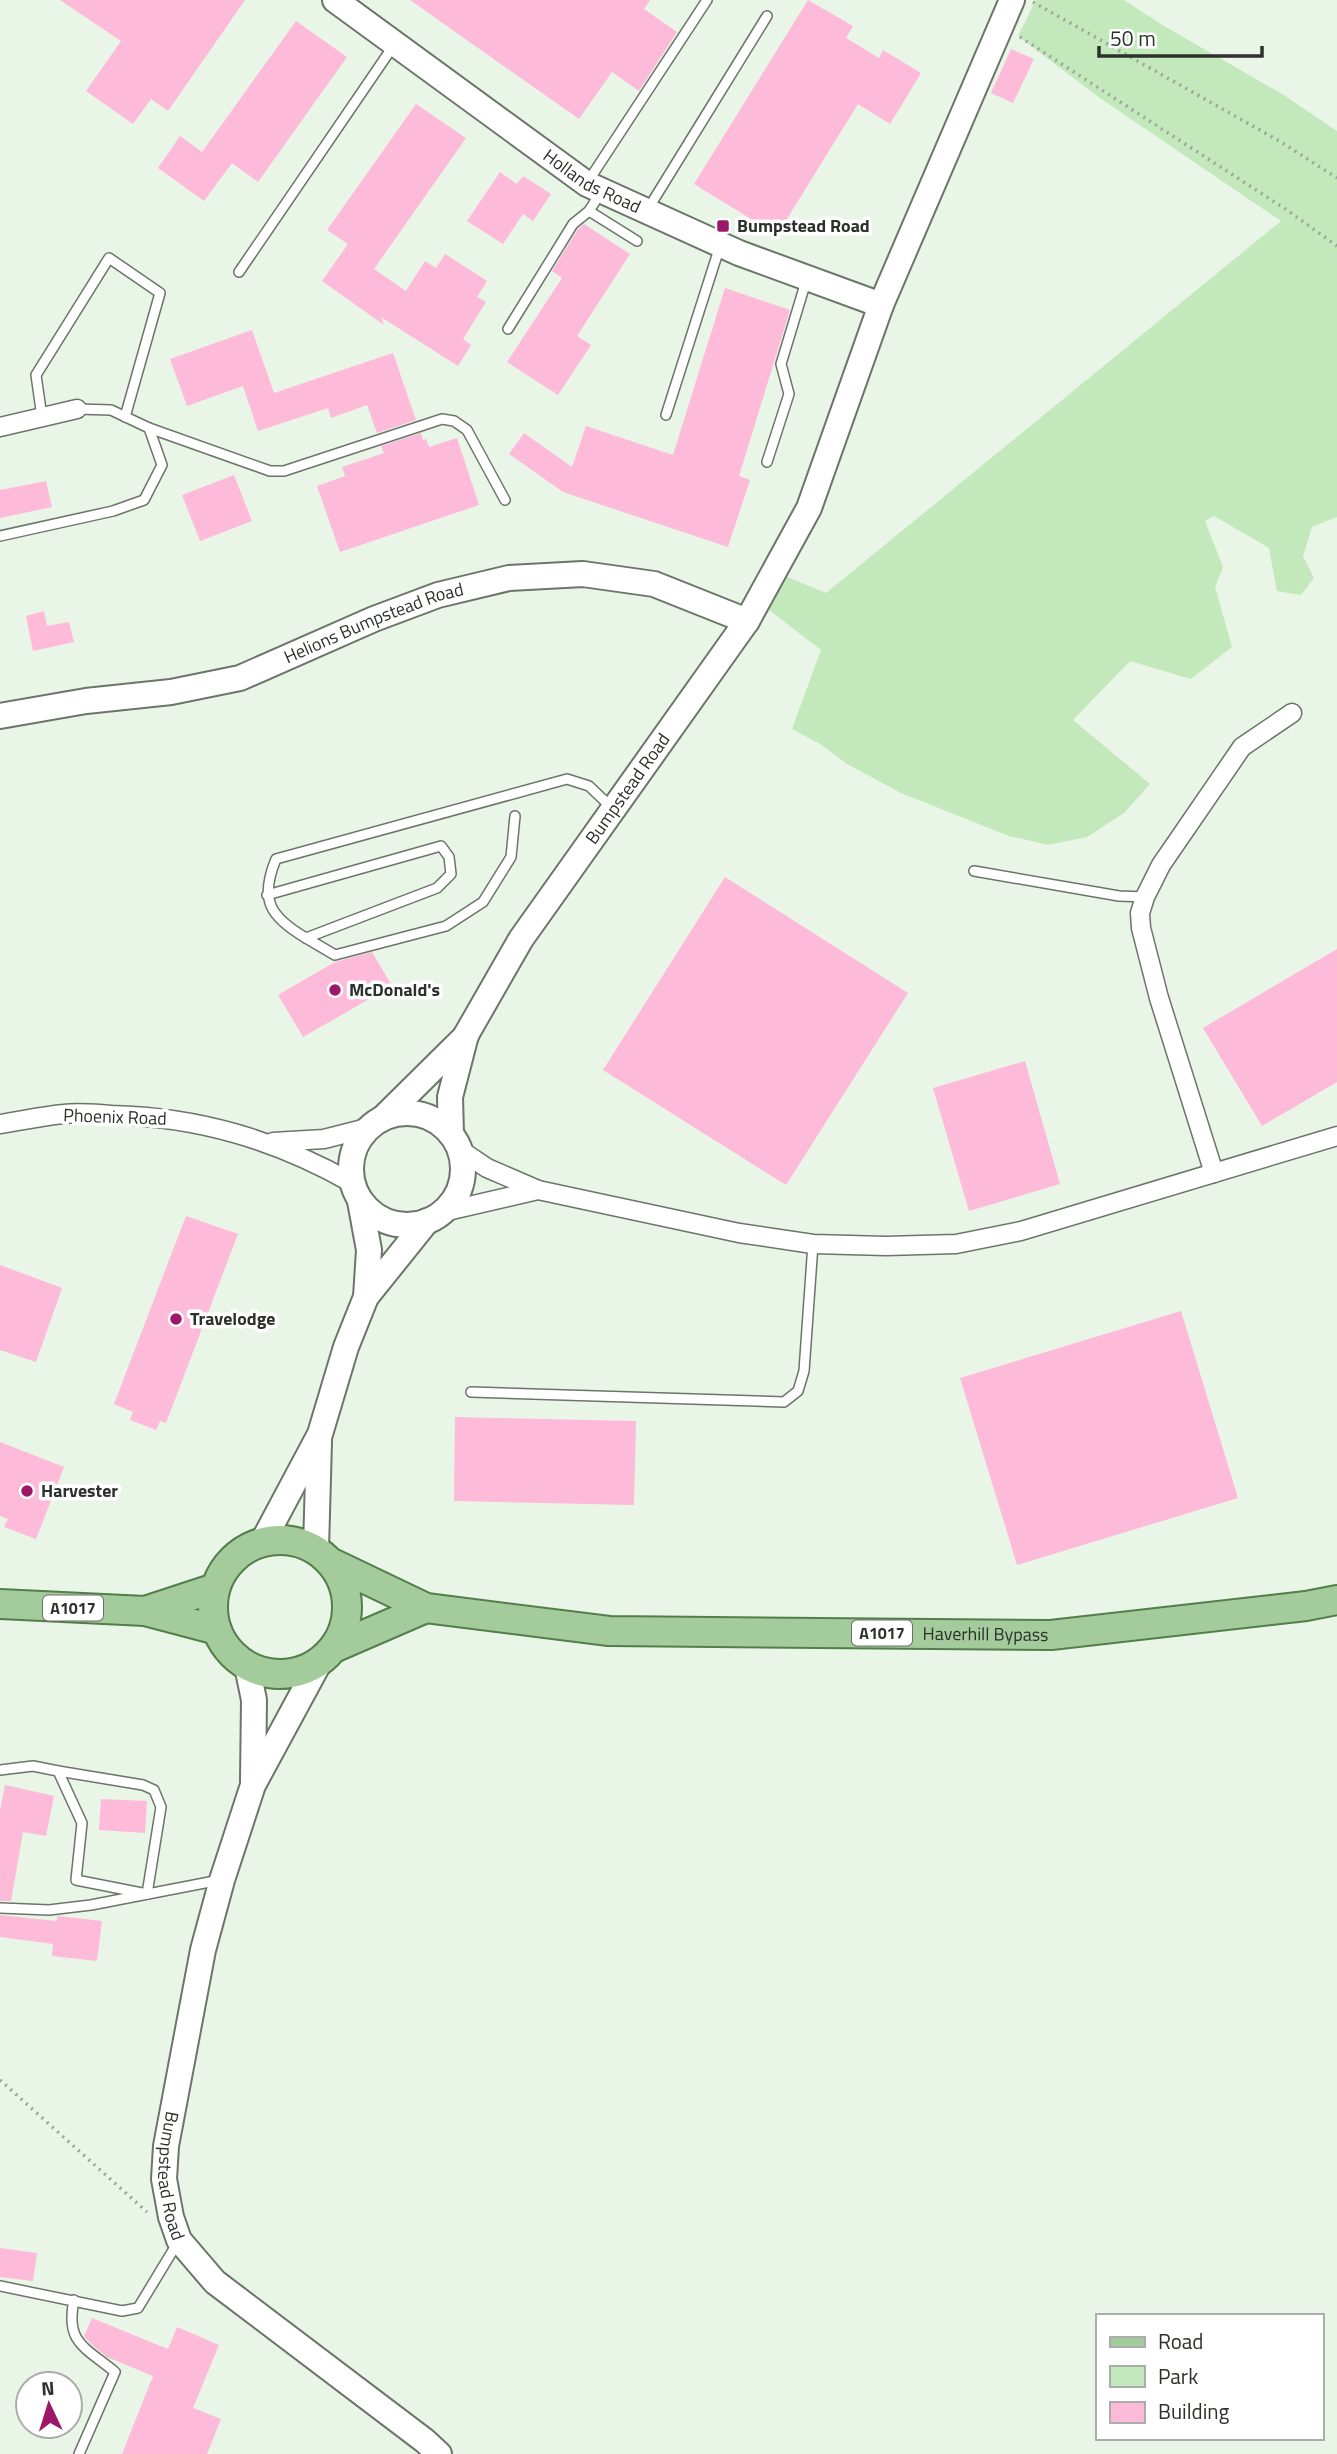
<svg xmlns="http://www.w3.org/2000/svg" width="1337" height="2454" viewBox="0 0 1337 2454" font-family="'Titillium Web',sans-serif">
  <rect width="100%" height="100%" fill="#e9f5e6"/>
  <path fill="#c3e8bb" d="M 1036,0 L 1124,0 L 1164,26 L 1282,94 L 1337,131 L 1337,517 L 1312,527 L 1303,556 L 1314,578 L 1301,595 L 1277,591 L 1269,548 L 1214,516 L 1205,521 L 1223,567 L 1215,587 L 1232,647 L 1191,679 L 1130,661 L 1073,720 L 1150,784 L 1124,813 L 1087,837 L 1048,845 L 1009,836 L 901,793 L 847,764 L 822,745 L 792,729 L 821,650 L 769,610 L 785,576 L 826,593 L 1281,221 L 1097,96 L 1018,36 Z"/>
  <g fill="#febad9">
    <path d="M 60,0 L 245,0 L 168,111 L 151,99 L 133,124 L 86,91 L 121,41 Z"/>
    <path d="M 410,0 L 650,0 L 644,9 L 677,32 L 639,91 L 612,72 L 579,119 Z"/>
    <path d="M 808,0 L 853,26 L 846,38 L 879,58 L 883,50 L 921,73 L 890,124 L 858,104 L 777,235 L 694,184 Z"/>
    <path d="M 296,21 L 347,57 L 258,182 L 232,163 L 204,201 L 158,168 L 180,136 L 202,152 Z"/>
    <path d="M 1011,49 L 1034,59 L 1013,103 L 991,93 Z"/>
    <path d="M 416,104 L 466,138 L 374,269 L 406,291 L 425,261 L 436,268 L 445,254 L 487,281 L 477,297 L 486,302 L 463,339 L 471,345 L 458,366 L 381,317 L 384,325 L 322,281 L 348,244 L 327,230 Z"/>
    <path d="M 500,172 L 517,184 L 523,176 L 551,194 L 533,221 L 523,214 L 503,244 L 467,221 Z"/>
    <path d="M 584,224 L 630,254 L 577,336 L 591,345 L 558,395 L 507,362 L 562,278 L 552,271 L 578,229 Z"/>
    <path d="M 725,288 L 790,310 L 739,476 L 750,480 L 728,547 L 563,492 L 509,454 L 524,433 L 572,467 L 586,426 L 673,455 Z"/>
    <path d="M 252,330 L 274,393 L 393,353 L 416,420 L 377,433 L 367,405 L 331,418 L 328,408 L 258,431 L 243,386 L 187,406 L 170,359 Z"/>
    <path d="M 421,433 L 423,440 L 426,439 L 429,447 L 457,438 L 479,505 L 340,552 L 317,486 L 345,476 L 342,467 L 384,453 L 381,446 Z"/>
    <path d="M 234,475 L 252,521 L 200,541 L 182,495 Z"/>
    <path d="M 46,481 L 52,507 L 0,518 L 0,490 Z"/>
    <path d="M 44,611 L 47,626 L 69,622 L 74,642 L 33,651 L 26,616 Z"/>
    <path d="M 725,877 L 908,993 L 786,1185 L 603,1070 Z"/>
    <path d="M 1337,949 L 1337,1082 L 1262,1126 L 1203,1028 Z"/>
    <path d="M 372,952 L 392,986 L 303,1037 L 278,995 L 335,962 Z"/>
    <path d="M 1025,1061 L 1060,1184 L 969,1211 L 933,1088 Z"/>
    <path d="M 186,1216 L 238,1234 L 166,1423 L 160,1421 L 156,1430 L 130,1420 L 133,1412 L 114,1404 Z"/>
    <path d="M 0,1265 L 62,1288 L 36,1362 L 0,1350 Z"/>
    <path d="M 1181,1311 L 1238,1498 L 1017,1565 L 960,1378 Z"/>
    <path d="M 455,1417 L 636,1421 L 634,1505 L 454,1501 Z"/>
    <path d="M 0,1442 L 64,1467 L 36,1539 L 4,1527 L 8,1519 L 0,1516 Z"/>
    <path d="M 5,1785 L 54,1796 L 46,1836 L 23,1832 L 11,1901 L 0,1901 L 0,1811 Z"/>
    <path d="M 101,1799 L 147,1801 L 145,1833 L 99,1830 Z"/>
    <path d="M 0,1915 L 56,1921 L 58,1916 L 102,1921 L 97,1961 L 52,1956 L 53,1944 L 0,1937 Z"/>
    <path d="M 0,2248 L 37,2253 L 33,2281 L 0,2277 Z"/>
    <path d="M 92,2318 L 168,2349 L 177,2327 L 219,2345 L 193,2408 L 221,2419 L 207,2454 L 122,2454 L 153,2376 L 107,2357 L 91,2344 L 84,2336 Z"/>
  </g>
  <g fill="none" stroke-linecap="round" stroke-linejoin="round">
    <defs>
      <g id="lane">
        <path d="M 587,183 L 707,0"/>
        <path d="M 601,192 L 589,211 L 637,241"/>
        <path d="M 648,209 L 767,16"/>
        <path d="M 239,272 L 394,45"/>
        <path d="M 508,329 L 573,224 L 589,211"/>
        <path d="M 666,415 L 720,246"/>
        <path d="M 42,417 L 36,375 L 109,258 L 160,293 L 125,417"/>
        <path d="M 149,428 L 270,471 L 284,471 L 442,419 L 454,421 L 467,430 L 505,500"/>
        <path d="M 767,462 L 789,394 L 781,364 L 807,278"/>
        <path d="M 0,536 L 113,511 L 144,500 L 162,465 L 149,428 L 111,410 L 77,409"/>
        <path d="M 974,871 L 1119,896 L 1145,897"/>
        <path d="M 267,895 L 441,846 L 449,857 L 451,874 L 437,888 L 306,938 C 270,917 259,900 276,859 L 567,779 L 589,786 L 612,808"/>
        <path d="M 306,938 L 335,955 L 446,926 L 483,902 L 511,857 L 515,816"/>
        <path d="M 471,1392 L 784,1402 L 798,1391 L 804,1371 L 813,1244"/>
        <path d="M 0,1770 L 33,1766 L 58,1771 L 82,1823 L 76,1880 L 147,1894"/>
        <path d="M 58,1771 L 143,1785 L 154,1790 L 161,1807 L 147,1894"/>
        <path d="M 0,1908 L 49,1910 L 91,1905 L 220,1880"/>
        <path d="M 0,2286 L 122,2311 L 138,2308 L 178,2242"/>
        <path d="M 74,2300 C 65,2343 85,2347 115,2372 L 79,2454"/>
      </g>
      <g id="street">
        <path d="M 0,427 L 77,409"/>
        <path d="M 0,1124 C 21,1121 42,1116 64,1114 C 79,1112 96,1114 112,1115 C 199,1117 276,1140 352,1183"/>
        <path d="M 273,1142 L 324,1139 L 367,1128"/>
        <path d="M 459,1149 L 487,1168 L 538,1190 L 739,1233 L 813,1244 L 886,1246 L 956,1244 L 1021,1231 L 1337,1136"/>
        <path d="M 1214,1173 L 1159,998 L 1141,928 L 1140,913 L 1145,897 L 1161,865 L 1242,747 L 1292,713"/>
        <path d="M 443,1212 L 538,1190"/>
      </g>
      <g id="secondary">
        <path id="s1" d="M 335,0 L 587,184 L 739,253 L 881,305"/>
        <path id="s2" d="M 0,716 L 86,701 L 171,692 L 240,678 L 374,619 L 438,595 L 509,578 L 583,574 L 654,584 L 747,621"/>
        <circle cx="407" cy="1169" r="56"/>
        <path d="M 384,1117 L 466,1036"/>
        <path id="s3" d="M 451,1134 L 450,1097 L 466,1035 L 521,939 L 747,621 L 809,508 L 881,305 L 1012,0"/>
        <path d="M 360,1201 L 369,1250 L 366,1297"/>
        <path d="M 263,1541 L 320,1434 L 346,1347 L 366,1297 L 427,1221"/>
        <path d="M 316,1549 L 319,1442"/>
        <path id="s4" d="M 319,1663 L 253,1785 L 222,1880 L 203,1950 L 166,2146 L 164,2179 L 171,2217 L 179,2240 L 215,2282 L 425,2441 L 439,2454"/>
        <path d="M 247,1666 L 254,1700 L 253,1780"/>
      </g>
      <g id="primary">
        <circle cx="280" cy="1607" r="67"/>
        <path id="s5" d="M 334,1564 L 426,1608 L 609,1631 L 1051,1635 L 1306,1606 L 1337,1600"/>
        <path d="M 0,1604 L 145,1611 L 217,1630"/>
        <path d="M 145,1611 L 215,1588"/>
        <path d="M 336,1647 L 426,1608"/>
      </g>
    </defs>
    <use href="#lane" stroke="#6b7569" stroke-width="12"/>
    <use href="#street" stroke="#6b7569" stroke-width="21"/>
    <use href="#secondary" stroke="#6b7569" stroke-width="28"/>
    <use href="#primary" stroke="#527e4a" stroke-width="32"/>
    <g stroke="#9ba499" stroke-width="3.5" stroke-dasharray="2 5" stroke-linecap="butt">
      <path d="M 1033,2 L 1281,142 L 1337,178"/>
      <path d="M 1020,37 L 1287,210 L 1337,246"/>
      <path d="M 0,2080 L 147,2212"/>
    </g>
    <use href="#lane" stroke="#fff" stroke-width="9"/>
    <use href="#street" stroke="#fff" stroke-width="18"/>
    <use href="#secondary" stroke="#fff" stroke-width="24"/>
    <use href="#primary" stroke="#a4cb9c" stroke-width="28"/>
  </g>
  <g fill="#9d1869" stroke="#fff" stroke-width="2.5">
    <rect x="716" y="219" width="14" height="14" rx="3.5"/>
    <circle cx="335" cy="990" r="7"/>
    <circle cx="176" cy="1319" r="7"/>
    <circle cx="27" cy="1491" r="7"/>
  </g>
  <g text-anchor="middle" stroke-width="7" stroke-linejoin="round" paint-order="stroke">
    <g fill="#fff" stroke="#6b6f6b" stroke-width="2">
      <rect x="43" y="1595.5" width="60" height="25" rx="5"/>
      <rect x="852" y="1620.5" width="60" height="25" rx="5"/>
    </g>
    <g font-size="16" font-weight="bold" fill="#2c312b">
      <text x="73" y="1614">A1017</text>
      <text x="882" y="1639">A1017</text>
    </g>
    <g font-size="18" fill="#2c312b" stroke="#fff">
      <text dy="6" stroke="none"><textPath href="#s1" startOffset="315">Hollands Road</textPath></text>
      <text dy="6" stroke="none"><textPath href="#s2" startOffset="388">Helions Bumpstead Road</textPath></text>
      <text dy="6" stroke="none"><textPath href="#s3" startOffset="396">Bumpstead Road</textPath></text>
      <text transform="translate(115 1117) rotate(2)" y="6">Phoenix Road</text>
      <text dy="6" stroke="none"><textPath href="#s5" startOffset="663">Haverhill Bypass</textPath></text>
      <text dy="6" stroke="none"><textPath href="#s4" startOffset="541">Bumpstead Road</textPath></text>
    </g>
    <g font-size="18" font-weight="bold" fill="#2c312b" stroke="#fff" text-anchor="start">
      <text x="737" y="232">Bumpstead Road</text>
      <text x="349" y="996">McDonald's</text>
      <text x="190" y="1325">Travelodge</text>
      <text x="41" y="1497">Harvester</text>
    </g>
  </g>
  <rect x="1096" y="2314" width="228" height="126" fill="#ffffff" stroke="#abadaa" stroke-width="2"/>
  <rect x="1110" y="2337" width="35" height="10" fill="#a4cb9c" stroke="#abadaa" stroke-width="2"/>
  <text x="1158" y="2349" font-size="21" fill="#2c312b">Road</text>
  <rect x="1110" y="2366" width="35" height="21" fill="#c3e8bb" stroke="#abadaa" stroke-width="2"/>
  <text x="1158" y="2384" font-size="21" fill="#2c312b">Park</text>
  <rect x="1110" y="2402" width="35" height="21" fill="#febad9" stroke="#abadaa" stroke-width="2"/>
  <text x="1158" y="2419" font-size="21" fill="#2c312b">Building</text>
  <g transform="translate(49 2405) rotate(356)"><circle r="33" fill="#ffffff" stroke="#abadaa" stroke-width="2"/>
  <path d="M0-5L12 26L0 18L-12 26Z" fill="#9d1869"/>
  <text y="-10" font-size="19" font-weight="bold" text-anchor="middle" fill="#2c312b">N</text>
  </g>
  <path d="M1099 46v10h163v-10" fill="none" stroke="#2c312b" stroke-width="3.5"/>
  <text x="1110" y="46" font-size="21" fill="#2c312b" stroke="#ffffff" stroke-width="5" paint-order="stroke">50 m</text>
</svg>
